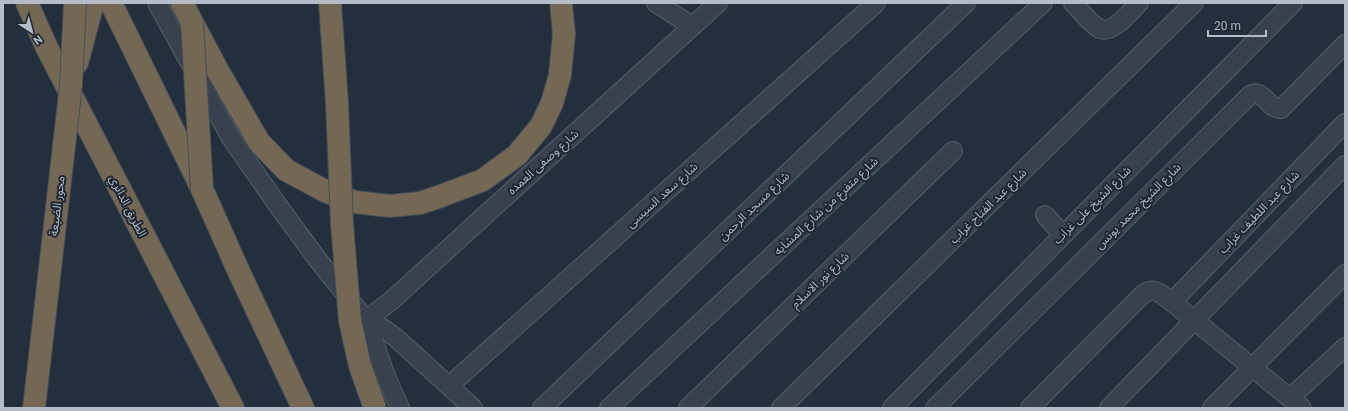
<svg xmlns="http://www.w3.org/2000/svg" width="1348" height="411" viewBox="0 0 1348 411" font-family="Roboto,'Noto Sans Arabic',sans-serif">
  <rect width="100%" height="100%" fill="#242f3e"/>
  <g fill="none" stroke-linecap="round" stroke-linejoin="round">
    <defs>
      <g id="minor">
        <path d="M 157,3 L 231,138 L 279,207 L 318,260 L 366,320 L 387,379 L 400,408"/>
        <path d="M 656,3 L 692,26"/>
        <path d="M 1073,3 C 1080,10 1091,25 1100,29 C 1113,34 1131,11 1139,3"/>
        <path d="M 1045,215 L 1063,235"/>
        <path d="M 1172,302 L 1345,123"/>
        <path d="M 366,320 L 391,301 L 718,3"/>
        <path d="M 366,320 L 381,327 L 395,337 L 473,408"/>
        <path d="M 449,386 L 876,3"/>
        <path d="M 1290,398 L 1345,347"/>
        <path d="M 542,408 L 966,3"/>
        <path d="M 609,408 L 1043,3"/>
        <path d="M 688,408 L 953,151"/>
        <path d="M 781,408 L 1194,3"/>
        <path d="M 892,408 L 1293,3"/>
        <path d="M 935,408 L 1250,95 C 1263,87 1268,110 1281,109 L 1345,44"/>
        <path d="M 1030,408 L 1140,297 C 1154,284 1159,293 1172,302 L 1302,408"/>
        <path d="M 1109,408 L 1345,165"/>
        <path d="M 1212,408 L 1345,274"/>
      </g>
      <g id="motorway">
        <path d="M 27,3 L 47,48 L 233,408"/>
        <path d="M 111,3 L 202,189 L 239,272 L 303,408"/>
        <path d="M 182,3 L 218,71 L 259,142 L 286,170 L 327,192 L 355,202 L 390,206 L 420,203 L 441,196 L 483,180 L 517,155 L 541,126 L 552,103 L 560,75 L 564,34 L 561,3"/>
        <path d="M 77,63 L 93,3"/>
      </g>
    </defs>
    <use href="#minor" stroke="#565f6c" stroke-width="20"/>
    <use href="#motorway" stroke="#434c59" stroke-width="24"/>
    <use href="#minor" stroke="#38414e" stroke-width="18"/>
    <use href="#motorway" stroke="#746855" stroke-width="22"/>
    <defs>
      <g id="motorway-bridge">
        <path d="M 330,3 L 337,103 L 342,224 L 350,321 L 360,366 L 375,408"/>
        <path d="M 192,23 L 202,189"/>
        <path d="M 34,408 L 71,85 L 75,3"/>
      </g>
    </defs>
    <use href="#motorway-bridge" stroke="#434c59" stroke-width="24" stroke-linecap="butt"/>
    <use href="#motorway-bridge" stroke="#746855" stroke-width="22"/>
  </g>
  <g text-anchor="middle" stroke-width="4" stroke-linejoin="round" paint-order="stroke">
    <g font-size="12" fill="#b4bcc9" stroke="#1d2633">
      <text transform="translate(543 162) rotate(-42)" y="4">شارع وصفى العمده</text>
      <text transform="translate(662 195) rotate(-42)" y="4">شارع سعد السيسى</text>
      <text transform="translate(1092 205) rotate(-45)" y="4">شارع الشيخ على غراب</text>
      <text transform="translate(57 206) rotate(-83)" y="4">محور الضبعة</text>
      <text transform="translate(128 206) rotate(63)" y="4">الطريق الدائري</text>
      <text transform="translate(754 206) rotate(-44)" y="4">شارع مسجد الرحمن</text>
      <text transform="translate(826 206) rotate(-43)" y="4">شارع متفرع من شارع المشايه</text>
      <text transform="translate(988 206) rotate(-44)" y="4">شارع عبد الفتاح غراب</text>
      <text transform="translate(1138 206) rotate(-45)" y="4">شارع الشيخ محمد يونس</text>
      <text transform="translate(1259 212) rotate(-46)" y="4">شارع عبد اللطيف غراب</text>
      <text transform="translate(820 280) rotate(-44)" y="4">شارع نور الاسلام</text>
    </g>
  </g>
  <rect width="1348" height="411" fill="none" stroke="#b4bcc9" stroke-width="8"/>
  <g transform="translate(32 32) rotate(144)" stroke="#1d2633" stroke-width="3" paint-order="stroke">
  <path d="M0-3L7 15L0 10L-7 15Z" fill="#b4bcc9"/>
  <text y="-6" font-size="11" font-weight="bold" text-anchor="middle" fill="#b4bcc9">N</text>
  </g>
  <path d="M1208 30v6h58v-6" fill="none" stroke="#b4bcc9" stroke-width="2"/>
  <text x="1214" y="30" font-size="12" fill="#b4bcc9" stroke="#1d2633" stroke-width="3" paint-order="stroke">20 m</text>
</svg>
